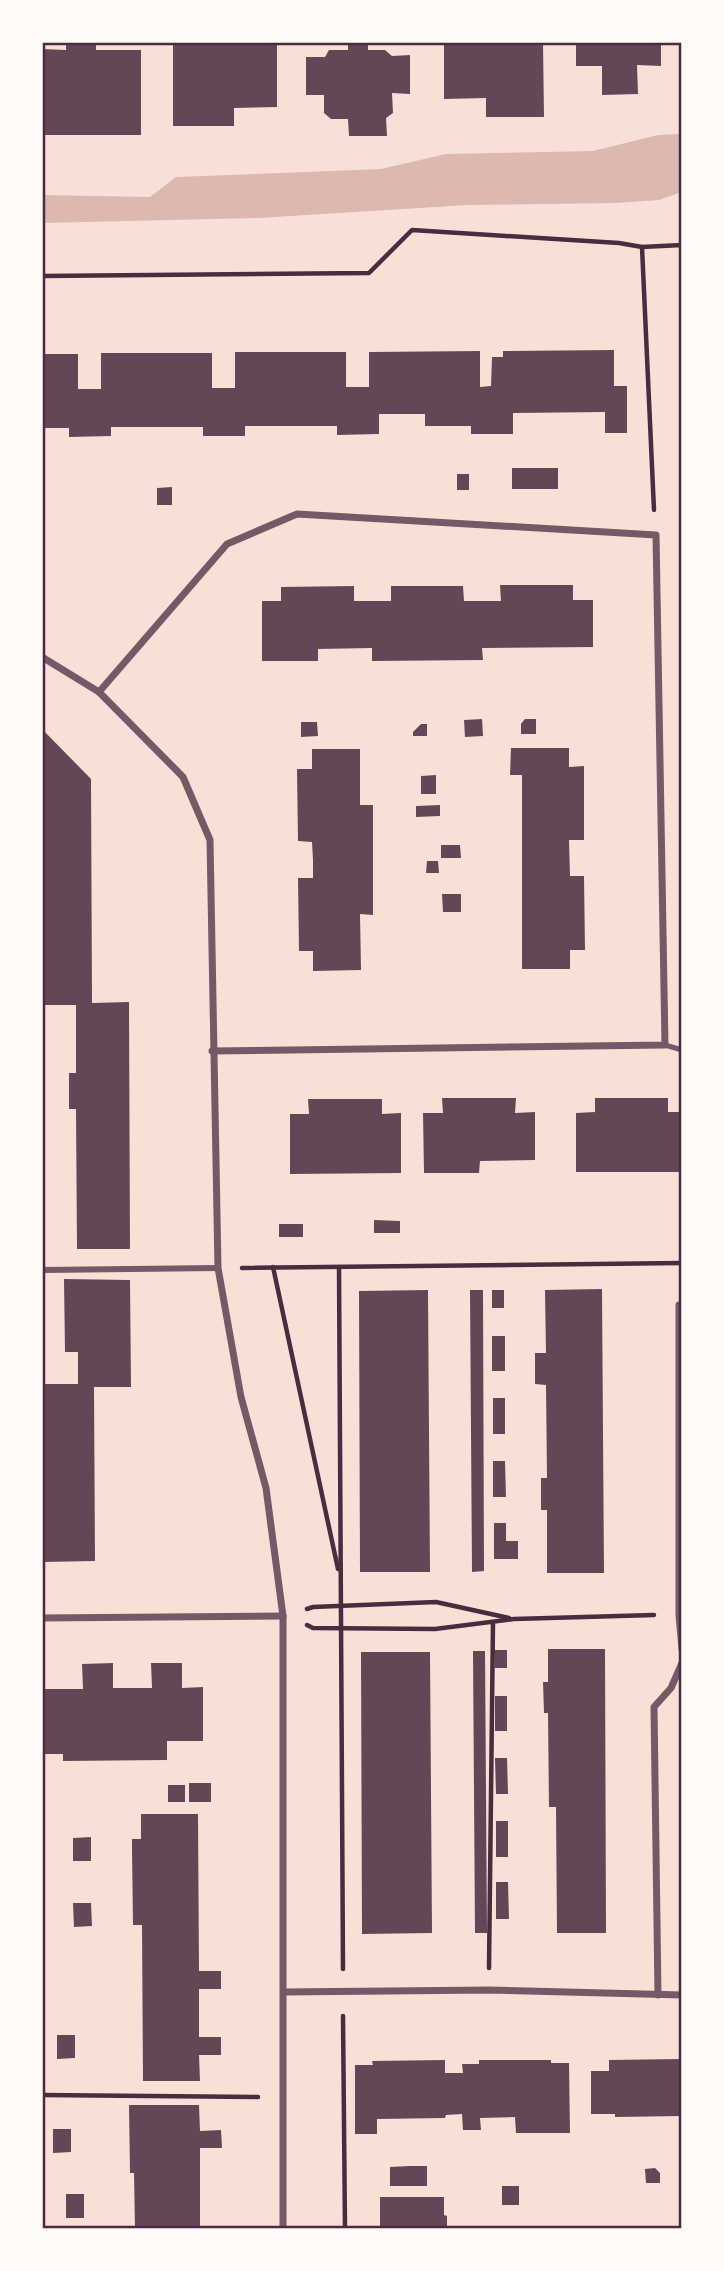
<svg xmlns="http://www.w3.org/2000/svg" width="724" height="2271" viewBox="0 0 724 2271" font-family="'DejaVu Sans',sans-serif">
  <rect width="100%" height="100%" fill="#f7e1d7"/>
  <path fill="#dcb8b0" d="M 682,134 L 682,192 L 659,200 L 617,203 L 468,205 L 258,218 L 42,223 L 42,195 L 150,197 L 176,177 L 381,169 L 446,154 L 593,151 L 658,135 Z"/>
  <g fill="#644757">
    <path d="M 66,42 L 96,42 L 96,50 L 141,50 L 141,135 L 42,135 L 42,49 L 66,50 Z"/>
    <path d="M 173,42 L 277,42 L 277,107 L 234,108 L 234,126 L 173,126 Z"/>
    <path d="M 348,42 L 368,42 L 368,50 L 385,50 L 392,56 L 410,55 L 410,94 L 392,93 L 393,113 L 386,118 L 387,136 L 349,136 L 348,119 L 331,119 L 324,113 L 324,95 L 306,95 L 306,57 L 325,57 L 329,50 L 348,50 Z"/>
    <path d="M 444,42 L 543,42 L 544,117 L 486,117 L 486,98 L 444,99 Z"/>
    <path d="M 576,42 L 661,42 L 661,66 L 637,65 L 638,94 L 602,95 L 602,66 L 576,66 Z"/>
    <path d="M 614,350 L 614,386 L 627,386 L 627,433 L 605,433 L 605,412 L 513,413 L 513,434 L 471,434 L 471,426 L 425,426 L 425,414 L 379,414 L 379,434 L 337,435 L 337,426 L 245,426 L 245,436 L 203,436 L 203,427 L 111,427 L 111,436 L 69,437 L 69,428 L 42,428 L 42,354 L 78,354 L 78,389 L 101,389 L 101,353 L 212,353 L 212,388 L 235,388 L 235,352 L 346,352 L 346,387 L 369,387 L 369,352 L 480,351 L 480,387 L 491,386 L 492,357 L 503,357 L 503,351 Z"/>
    <rect x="512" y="468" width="46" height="21"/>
    <rect x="457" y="474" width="12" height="16"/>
    <path d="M 172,487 L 172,505 L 157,505 L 157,488 Z"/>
    <path d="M 500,585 L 573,585 L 573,600 L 593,600 L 593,647 L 482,648 L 483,660 L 372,661 L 372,648 L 318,649 L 318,661 L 262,661 L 262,601 L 281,601 L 281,587 L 354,586 L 354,601 L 391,601 L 391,586 L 463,586 L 464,601 L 501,601 Z"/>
    <path d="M 482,719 L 483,736 L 465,737 L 464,720 Z"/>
    <path d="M 525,719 L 536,719 L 536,734 L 521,734 L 521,724 Z"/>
    <path d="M 301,722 L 317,722 L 318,736 L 301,737 Z"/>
    <path d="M 421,724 L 427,724 L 427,736 L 413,736 L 413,732 Z"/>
    <path d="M 42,729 L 91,779 L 92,1003 L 129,1002 L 130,1249 L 77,1249 L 76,1109 L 69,1109 L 69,1073 L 76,1073 L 76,1005 L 42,1005 Z"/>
    <path d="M 511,748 L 569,748 L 569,767 L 584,766 L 584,840 L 569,840 L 570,876 L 584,876 L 585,950 L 570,950 L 570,969 L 522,969 L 522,775 L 510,775 Z"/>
    <path d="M 312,749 L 360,749 L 360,805 L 373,805 L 373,915 L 360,914 L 361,970 L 313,971 L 313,951 L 299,951 L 298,878 L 313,878 L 313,860 L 312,842 L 298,841 L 297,769 L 312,769 Z"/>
    <path d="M 436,775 L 436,794 L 421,794 L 421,776 Z"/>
    <path d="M 440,805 L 440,816 L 416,817 L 416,806 Z"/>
    <path d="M 441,845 L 460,845 L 461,858 L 441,858 Z"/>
    <path d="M 427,861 L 438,861 L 439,873 L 426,873 Z"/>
    <path d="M 442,894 L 461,894 L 461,912 L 443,912 Z"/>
    <path d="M 442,1098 L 516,1098 L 515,1113 L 535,1112 L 535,1160 L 480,1161 L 479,1173 L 424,1173 L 423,1113 L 443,1113 Z"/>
    <path d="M 595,1098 L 668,1098 L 668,1112 L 682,1112 L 682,1172 L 576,1172 L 576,1113 L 595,1112 Z"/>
    <path d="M 308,1099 L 382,1099 L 382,1114 L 401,1113 L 401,1173 L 290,1174 L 290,1114 L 309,1114 Z"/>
    <path d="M 374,1220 L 400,1221 L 400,1233 L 374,1233 Z"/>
    <rect x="279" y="1224" width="24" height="13"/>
    <path d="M 64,1279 L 130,1280 L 131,1387 L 94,1387 L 95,1561 L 42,1562 L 42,1384 L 78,1384 L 78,1352 L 65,1352 Z"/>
    <path d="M 602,1289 L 604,1573 L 547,1573 L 547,1510 L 541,1510 L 541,1478 L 547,1478 L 546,1385 L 535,1384 L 535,1353 L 546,1353 L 545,1290 Z"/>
    <path d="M 428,1290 L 430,1572 L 360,1572 L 359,1291 Z"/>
    <path d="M 470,1290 L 483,1290 L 484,1571 L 472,1572 Z"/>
    <rect x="492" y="1290" width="12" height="18"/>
    <rect x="492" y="1336" width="13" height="35"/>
    <rect x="493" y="1398" width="12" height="36"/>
    <path d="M 493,1461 L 505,1461 L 506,1497 L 493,1497 Z"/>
    <path d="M 494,1523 L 506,1523 L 506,1541 L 518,1541 L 518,1559 L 494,1559 Z"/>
    <path d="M 548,1649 L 605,1649 L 606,1933 L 557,1933 L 556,1807 L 549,1807 L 548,1713 L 544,1713 L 543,1682 L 548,1682 Z"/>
    <path d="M 494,1650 L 507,1650 L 507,1668 L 495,1668 Z"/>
    <path d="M 473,1651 L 485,1651 L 487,1933 L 475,1933 Z"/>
    <path d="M 361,1652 L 430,1652 L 432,1933 L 362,1934 Z"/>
    <path d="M 113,1663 L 113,1688 L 152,1688 L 151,1663 L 182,1663 L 182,1688 L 203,1687 L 203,1741 L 167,1741 L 167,1760 L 63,1761 L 63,1754 L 42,1754 L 42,1689 L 83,1689 L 82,1664 Z"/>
    <rect x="495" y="1696" width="12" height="35"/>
    <path d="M 495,1758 L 507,1758 L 508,1794 L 496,1794 Z"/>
    <rect x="189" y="1783" width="22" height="19"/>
    <rect x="168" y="1785" width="17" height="17"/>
    <path d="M 141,1814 L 198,1814 L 199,1971 L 221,1971 L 221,1989 L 199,1989 L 199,2037 L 221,2037 L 221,2055 L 199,2055 L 200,2081 L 143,2081 L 142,1925 L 133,1925 L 132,1849 L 132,1839 L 141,1839 Z"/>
    <rect x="496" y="1821" width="12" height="36"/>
    <path d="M 91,1837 L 91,1861 L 73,1861 L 73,1838 Z"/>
    <path d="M 496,1882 L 508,1882 L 509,1919 L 496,1919 Z"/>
    <path d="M 73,1903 L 91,1903 L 92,1926 L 74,1927 Z"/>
    <path d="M 57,2035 L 75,2035 L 75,2058 L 57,2059 Z"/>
    <path d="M 681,2059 L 682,2116 L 615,2117 L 615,2114 L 591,2114 L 591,2071 L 609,2071 L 609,2060 Z"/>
    <path d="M 445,2060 L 445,2073 L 463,2073 L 462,2064 L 479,2064 L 479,2060 L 551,2060 L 551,2063 L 569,2063 L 570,2133 L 516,2133 L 515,2117 L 480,2118 L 481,2130 L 463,2130 L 462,2114 L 446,2115 L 445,2118 L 377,2119 L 377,2134 L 355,2134 L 355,2065 L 373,2065 L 372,2061 Z"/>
    <path d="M 129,2105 L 199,2105 L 200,2131 L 221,2130 L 222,2148 L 200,2148 L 200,2229 L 135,2229 L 134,2173 L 130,2173 Z"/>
    <path d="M 53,2129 L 71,2129 L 71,2152 L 53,2153 Z"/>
    <path d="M 410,2166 L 427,2166 L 427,2186 L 390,2186 L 390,2167 Z"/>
    <path d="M 655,2168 L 660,2173 L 660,2183 L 646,2183 L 645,2169 Z"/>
    <rect x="502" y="2186" width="17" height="19"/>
    <rect x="66" y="2194" width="18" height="24"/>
    <path d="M 380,2197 L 444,2197 L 444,2215 L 447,2216 L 447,2229 L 380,2229 Z"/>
  </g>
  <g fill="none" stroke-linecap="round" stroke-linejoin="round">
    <g stroke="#4a2c40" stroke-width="4.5">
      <path d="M 642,247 L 682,245"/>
      <path d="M 42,276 L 369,273 L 412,230 L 619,243 L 642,247 L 654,510"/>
      <path d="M 273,1267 L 338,1569"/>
      <path d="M 339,1267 L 343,1969"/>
      <path d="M 242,1268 L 682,1263"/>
      <path d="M 307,1609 L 313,1607 L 436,1602 L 509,1618"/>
      <path d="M 307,1625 L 313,1628 L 435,1629 L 514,1619 L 654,1615"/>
      <path d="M 489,1968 L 493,1622"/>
      <path d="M 343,2016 L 345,2229"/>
      <path d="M 42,2095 L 258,2097"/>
    </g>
    <path stroke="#755966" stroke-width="5" d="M 665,1045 L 682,1050"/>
    <path stroke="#755966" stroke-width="6" d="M 42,1270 L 218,1268"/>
    <g stroke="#755966" stroke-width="7">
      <path d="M 42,657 L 99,692 L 183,777 L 210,840 L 218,1268 L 241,1397 L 266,1488 L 283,1616 L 283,2229"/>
      <path d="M 99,692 L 227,544 L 297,514 L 656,535 L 665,1045 L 212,1051"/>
      <path d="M 679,1305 L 679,1615 L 682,1649"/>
      <path d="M 42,1618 L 283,1616"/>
      <path d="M 284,1992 L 489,1990 L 682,1995"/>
      <path d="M 658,1995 L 654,1707 L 671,1688 L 682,1663"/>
    </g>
  </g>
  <rect width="724" height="2271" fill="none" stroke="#fffaf5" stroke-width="88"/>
  <rect x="44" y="44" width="636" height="2183" fill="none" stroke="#4a2c40" stroke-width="2.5"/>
</svg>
